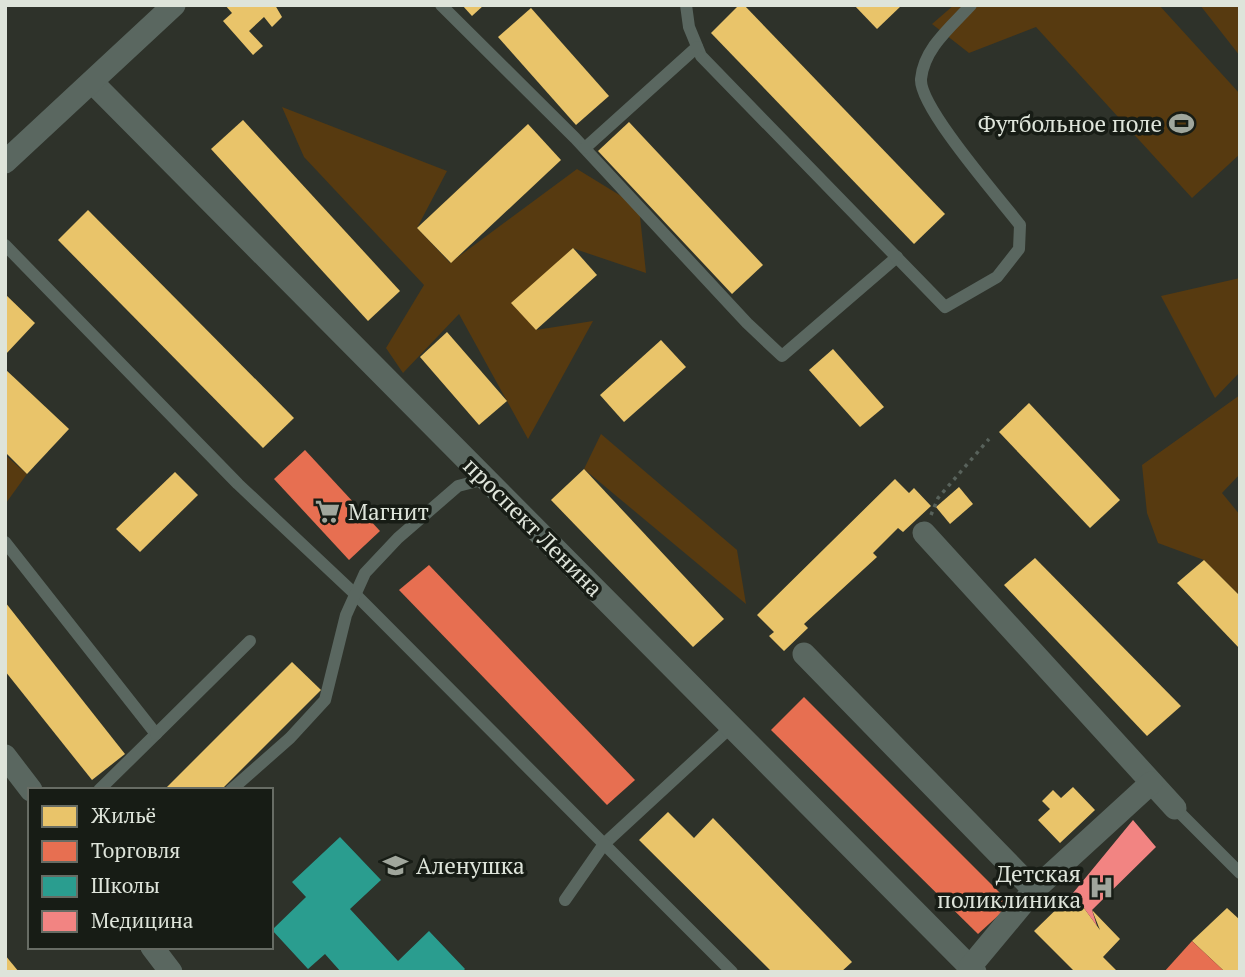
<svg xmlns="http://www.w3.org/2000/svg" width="1245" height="977" viewBox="0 0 1245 977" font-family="'PT Serif',serif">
  <rect width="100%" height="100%" fill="#2e322a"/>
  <g fill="#573a10">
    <path d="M 954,5 L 1159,5 L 1240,94 L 1240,154 L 1192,198 L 1036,27 L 969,53 L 932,24 Z"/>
    <path d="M 1200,5 L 1240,5 L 1240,56 Z"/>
    <path d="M 282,107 L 447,171 L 417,228 L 450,263 L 577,169 L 639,207 L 646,273 L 572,248 L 536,330 L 593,321 L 528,439 L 459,314 L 403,373 L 386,348 L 424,285 L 304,157 Z"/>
    <path d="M 1240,278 L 1240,372 L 1215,398 L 1161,296 Z"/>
    <path d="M 1240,395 L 1240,474 L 1222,493 L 1240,515 L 1240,596 L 1204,560 L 1158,543 L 1147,513 L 1142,465 Z"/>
    <path d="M 601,434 L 737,550 L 746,604 L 584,469 Z"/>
    <path d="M 5,455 L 27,474 L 6,503 L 5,502 Z"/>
  </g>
  <g fill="#e9c46a">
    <path d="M 225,5 L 275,5 L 282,17 L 272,27 L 264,17 L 249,31 L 263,46 L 253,55 L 223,21 L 232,13 Z"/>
    <path d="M 462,5 L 484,5 L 472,16 Z"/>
    <path d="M 739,5 L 744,5 L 945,214 L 914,244 L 711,33 Z"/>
    <path d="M 854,5 L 902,5 L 877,29 Z"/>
    <path d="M 531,8 L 609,96 L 576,125 L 498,37 Z"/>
    <path d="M 243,120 L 400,291 L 368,321 L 211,149 Z"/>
    <path d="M 629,122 L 763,265 L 732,294 L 598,151 Z"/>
    <path d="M 528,124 L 561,160 L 451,263 L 417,228 Z"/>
    <path d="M 88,210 L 294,418 L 263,448 L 58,240 Z"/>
    <path d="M 573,248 L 597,275 L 536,330 L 511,303 Z"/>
    <path d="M 5,294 L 35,323 L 5,355 Z"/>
    <path d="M 447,332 L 507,401 L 479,425 L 420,357 Z"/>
    <path d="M 661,340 L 686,367 L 624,422 L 600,395 Z"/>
    <path d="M 833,349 L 884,407 L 860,427 L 809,370 Z"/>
    <path d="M 5,369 L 69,429 L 27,474 L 5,452 Z"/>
    <path d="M 1029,403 L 1120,500 L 1090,528 L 999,432 Z"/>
    <path d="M 584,469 L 724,619 L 693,647 L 551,500 Z"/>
    <path d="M 175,472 L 198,495 L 140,552 L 116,529 Z"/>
    <path d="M 895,479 L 909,493 L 914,488 L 931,506 L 903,532 L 898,528 L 873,553 L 877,557 L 804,624 L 808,628 L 784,651 L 769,636 L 774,632 L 757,615 Z"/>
    <path d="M 959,487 L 973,504 L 950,524 L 936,507 Z"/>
    <path d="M 1035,558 L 1181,706 L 1147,736 L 1004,585 Z"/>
    <path d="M 1204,560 L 1240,596 L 1240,649 L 1177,583 Z"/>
    <path d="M 5,602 L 125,754 L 92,780 L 5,671 Z"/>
    <path d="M 292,662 L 321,690 L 221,790 L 164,790 Z"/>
    <path d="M 1073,787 L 1095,810 L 1060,843 L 1038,820 L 1050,809 L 1042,801 L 1053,790 L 1061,798 Z"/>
    <path d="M 668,812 L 694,838 L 713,818 L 852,962 L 841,972 L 772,972 L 639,840 Z"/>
    <path d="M 1073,893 L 1100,930 L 1092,910 L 1120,939 L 1103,957 L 1118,972 L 1075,972 L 1034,931 Z"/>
    <path d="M 1227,908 L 1240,920 L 1240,972 L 1225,972 L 1192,941 Z"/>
    <path d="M 5,955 L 19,972 L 5,972 Z"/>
  </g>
  <g fill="#e76f51">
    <path d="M 305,450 L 380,531 L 349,560 L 274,479 Z"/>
    <path d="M 429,565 L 635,780 L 607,805 L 399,590 Z"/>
    <path d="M 804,697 L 1011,904 L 978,934 L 771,730 Z"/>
    <path d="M 1192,941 L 1225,972 L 1164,972 Z"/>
  </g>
  <path fill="#2a9d8f" d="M 340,837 L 381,880 L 350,909 L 398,961 L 429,931 L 465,969 L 462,972 L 341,972 L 325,954 L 308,969 L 272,930 L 306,897 L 292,882 Z"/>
  <path fill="#f28482" d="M 1133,820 L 1156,847 L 1092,910 L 1097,926 L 1073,893 Z"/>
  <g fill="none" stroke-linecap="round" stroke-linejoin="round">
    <path stroke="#58625b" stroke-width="3.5" stroke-dasharray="3.5 5" stroke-linecap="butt" d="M 931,515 L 938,498 L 989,439"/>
    <g stroke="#5a6760" stroke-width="12">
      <path d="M 441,5 L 575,138 L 747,323 L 782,356 L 897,257"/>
      <path d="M 686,5 L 689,27 L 701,56 L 945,307 L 997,277 L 1019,249 L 1020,225 C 1000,199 919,107 921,79 C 924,48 951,27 971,5"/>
      <path d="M 585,148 L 697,47"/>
      <path d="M 5,245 L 238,484 L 355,594 L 604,844 L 731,727"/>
      <path d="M 5,542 L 156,734 L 99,790"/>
      <path d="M 156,734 L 250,641"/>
      <path d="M 231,790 L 290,738 L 325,700 L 346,615 L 365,573 L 398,538 L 458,486 L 485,479"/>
      <path d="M 1175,808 L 1240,873"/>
      <path d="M 565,900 L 604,844 L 732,972"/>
    </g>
    <g stroke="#5a6760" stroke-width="23">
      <path d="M 92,82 L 975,972"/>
      <path d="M 5,162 L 174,5"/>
      <path d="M 924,533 L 1175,808"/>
      <path d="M 804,654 L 1034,890"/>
      <path d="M 5,756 L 31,790"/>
      <path d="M 152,947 L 171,972"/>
      <path d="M 970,967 L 1034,890 L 1151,783"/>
    </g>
  </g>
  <defs>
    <symbol id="stadium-bare" viewBox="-9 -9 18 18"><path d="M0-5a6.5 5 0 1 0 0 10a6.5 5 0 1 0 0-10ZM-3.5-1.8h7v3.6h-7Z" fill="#a0a69c" stroke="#171c15" stroke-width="2.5" paint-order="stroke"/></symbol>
    <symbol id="supermarket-bare" viewBox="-9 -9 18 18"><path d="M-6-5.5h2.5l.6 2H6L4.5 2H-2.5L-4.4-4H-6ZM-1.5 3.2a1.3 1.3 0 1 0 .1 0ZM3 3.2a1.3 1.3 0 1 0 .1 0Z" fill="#a0a69c" stroke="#171c15" stroke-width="2.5" paint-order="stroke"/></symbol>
    <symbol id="school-bare" viewBox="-9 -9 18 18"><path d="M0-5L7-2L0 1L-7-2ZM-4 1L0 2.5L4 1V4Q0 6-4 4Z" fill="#a0a69c" stroke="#171c15" stroke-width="2.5" paint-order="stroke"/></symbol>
    <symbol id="hospital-bare" viewBox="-9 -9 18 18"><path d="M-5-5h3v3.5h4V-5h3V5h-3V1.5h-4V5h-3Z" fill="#a0a69c" stroke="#171c15" stroke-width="2.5" paint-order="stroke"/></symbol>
  </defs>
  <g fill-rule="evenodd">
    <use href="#stadium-bare" x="1164" y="106" width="35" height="35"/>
    <use href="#supermarket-bare" x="310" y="494" width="35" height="35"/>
    <use href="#school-bare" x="378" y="848" width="35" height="35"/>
    <use href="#hospital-bare" x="1084" y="870" width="35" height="35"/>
  </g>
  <g text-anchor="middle" stroke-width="7" stroke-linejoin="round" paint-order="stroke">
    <g font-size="23" fill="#dee4da" stroke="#171c15" text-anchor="end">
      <text x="1162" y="132">Футбольное поле</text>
      <text x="348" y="520" text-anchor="start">Магнит</text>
      <text x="416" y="874" text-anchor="start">Аленушка</text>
      <text x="1081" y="882">Детская<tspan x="1081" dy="26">поликлиника</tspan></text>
    </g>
    <g font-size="23" fill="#dee4da" stroke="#171c15">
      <text transform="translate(533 527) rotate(45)" y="8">проспект Ленина</text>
    </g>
  </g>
  <rect width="1245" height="977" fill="none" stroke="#dee4da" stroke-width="14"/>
  <rect x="28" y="788" width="245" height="161" fill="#171c15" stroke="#676c64" stroke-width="2"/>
  <rect x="42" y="806" width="35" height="21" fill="#e9c46a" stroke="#676c64" stroke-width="2"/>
  <text x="91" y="823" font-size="21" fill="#dee4da">Жильё</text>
  <rect x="42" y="841" width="35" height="21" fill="#e76f51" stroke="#676c64" stroke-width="2"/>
  <text x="91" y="858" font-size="21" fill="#dee4da">Торговля</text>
  <rect x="42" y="876" width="35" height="21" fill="#2a9d8f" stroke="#676c64" stroke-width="2"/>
  <text x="91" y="893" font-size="21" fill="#dee4da">Школы</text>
  <rect x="42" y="911" width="35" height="21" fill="#f28482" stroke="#676c64" stroke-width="2"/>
  <text x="91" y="928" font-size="21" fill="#dee4da">Медицина</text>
</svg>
